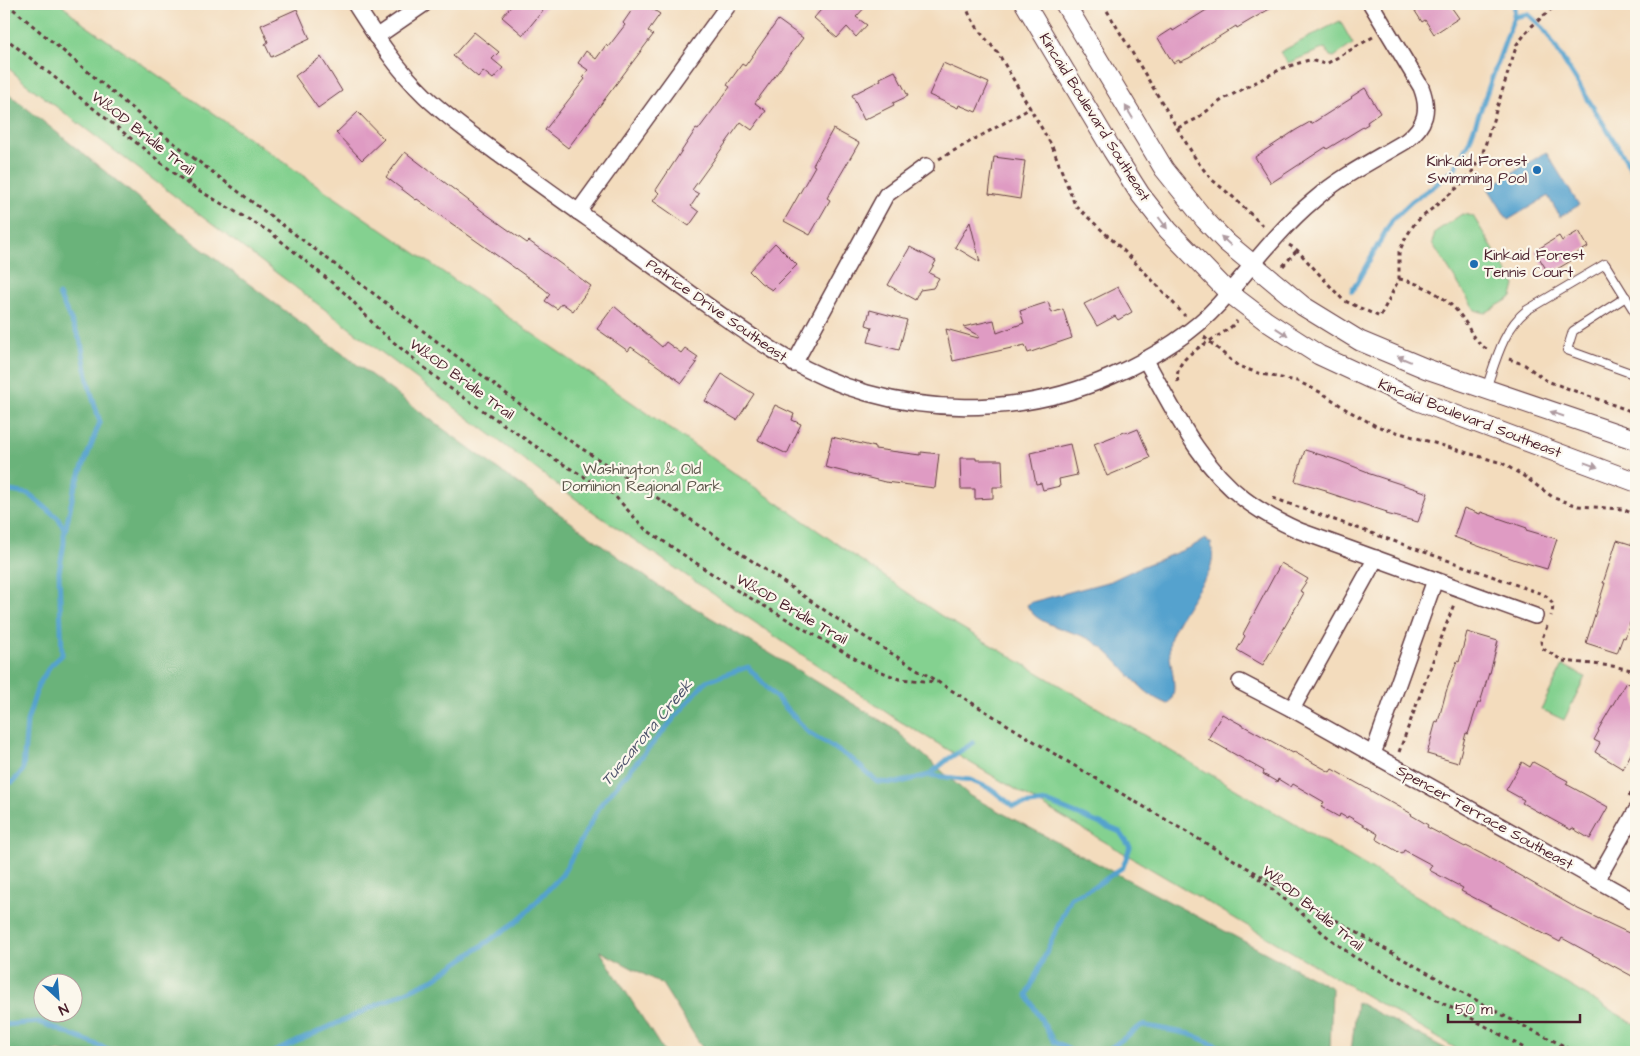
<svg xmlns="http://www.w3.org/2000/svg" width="1640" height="1056" viewBox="0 0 1640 1056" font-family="'Architects Daughter',sans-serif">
  <rect width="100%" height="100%" fill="#fbf7ec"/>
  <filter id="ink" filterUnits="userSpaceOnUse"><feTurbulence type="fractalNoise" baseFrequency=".02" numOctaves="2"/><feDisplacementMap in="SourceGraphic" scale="10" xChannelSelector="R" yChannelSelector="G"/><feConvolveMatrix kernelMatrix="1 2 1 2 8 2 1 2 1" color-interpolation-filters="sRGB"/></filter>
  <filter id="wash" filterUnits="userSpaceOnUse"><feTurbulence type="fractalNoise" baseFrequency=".0096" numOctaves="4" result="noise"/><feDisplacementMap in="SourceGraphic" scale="20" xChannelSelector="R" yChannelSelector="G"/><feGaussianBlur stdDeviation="1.12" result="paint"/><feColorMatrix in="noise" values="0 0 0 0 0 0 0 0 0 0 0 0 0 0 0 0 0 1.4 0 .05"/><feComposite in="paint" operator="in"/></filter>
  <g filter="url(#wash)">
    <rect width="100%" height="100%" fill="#f3dcbd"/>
    <g fill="#84d190" stroke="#67785e">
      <path d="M 4,4 L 61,4 L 85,25 L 940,615 L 1636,1025 L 1636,1052 L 1462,1052 L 896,719 L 589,509 L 25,83 L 4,64 Z"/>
      <path d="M 1340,21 L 1353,44 L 1334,57 L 1330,56 L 1325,48 L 1288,63 L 1280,52 Z"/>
      <path d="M 1462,214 L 1473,216 L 1515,285 L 1512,297 L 1485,313 L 1475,310 L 1432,243 L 1435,232 Z"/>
      <path d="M 1563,665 L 1585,677 L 1564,720 L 1541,709 Z"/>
    </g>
    <g fill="#6bb37a" stroke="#5a6952" fill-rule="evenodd">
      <path d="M 4,90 L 194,243 L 446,431 L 657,585 L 893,728 L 970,796 L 1332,988 L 1330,1052 L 705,1052 L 662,984 L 600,951 L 664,1052 L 4,1052 ZM 42,984 L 72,984 L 72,1014 L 42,1014 Z"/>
      <path d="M 1357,1002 L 1452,1052 L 1351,1052 Z"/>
    </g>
    <g fill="#54a2ce" stroke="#4f607c">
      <path d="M 1546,152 L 1579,205 L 1560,217 L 1548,196 L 1508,220 L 1488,188 Z"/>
      <path d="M 1205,539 L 1211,543 C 1213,551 1213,558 1211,566 C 1210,573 1204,580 1200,586 C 1190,602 1178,619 1171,637 C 1164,656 1183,690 1168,704 C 1135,693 1120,655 1089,639 C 1072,630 1034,625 1027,605 L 1032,602 L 1111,581 L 1138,568 L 1191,547 Z"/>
    </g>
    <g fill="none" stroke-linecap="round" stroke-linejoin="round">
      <g stroke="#54a2ce" stroke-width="5">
        <path d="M 1514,17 L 1528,14 L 1544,29 L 1636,176"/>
        <path d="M 1352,291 L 1392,220 L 1412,201 L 1434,186 L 1455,168 L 1469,142 L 1514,17 L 1515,4"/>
        <path d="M 59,295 L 81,342 L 89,386 L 100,422 L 74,490 L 65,532"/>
        <path d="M 4,490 L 29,494 L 58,518 L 64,529 L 64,543 L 59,572 L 62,655 L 50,666 L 38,686 L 27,721 L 23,770 L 13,782 L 4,783"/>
        <path d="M 929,775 L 948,759 L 973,743"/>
        <path d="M 4,1025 L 39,1022 L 110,1050 L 119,1052"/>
        <path d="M 274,1052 L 434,979 L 519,920 L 562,875 L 601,804 L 706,681 L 748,667 L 808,732 L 853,760 L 877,782 L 897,783 L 929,775 L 970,780 L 991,789 L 1013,806 L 1047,802 L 1120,832 L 1130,847 L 1123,867 L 1094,887 L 1071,897 L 1027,995 L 1054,1042 L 1073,1052"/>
        <path d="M 1105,1052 L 1142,1025 L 1190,1034 L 1232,1052"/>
      </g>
    </g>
    <g id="blocks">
      <g fill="#df9bc3">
        <path d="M 513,4 L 548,4 L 523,35 L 502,17 Z"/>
        <path d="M 636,4 L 645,4 L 660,14 L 648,31 L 653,35 L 568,148 L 545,130 L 585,79 L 583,77 L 588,70 L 578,63 L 586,51 L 596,59 L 606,45 L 608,47 L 625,25 L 623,23 Z"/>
        <path d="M 826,4 L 868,4 L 856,17 L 867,25 L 856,37 L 847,27 L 837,38 L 814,18 Z"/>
        <path d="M 1216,4 L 1278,4 L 1237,28 L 1236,26 L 1201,48 L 1202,49 L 1189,58 L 1180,62 L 1179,60 L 1173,63 L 1158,38 L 1172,29 L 1173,31 Z"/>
        <path d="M 1421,4 L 1449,4 L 1459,18 L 1434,34 L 1425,20 L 1422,22 L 1413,8 Z"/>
        <path d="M 297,9 L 310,39 L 271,57 L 265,44 L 268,42 L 261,25 Z"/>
        <path d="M 778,20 L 803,38 L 755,103 L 766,111 L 752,130 L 741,122 L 692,190 L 699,194 L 691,206 L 699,212 L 689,226 L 653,201 L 659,193 L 656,190 L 696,129 L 698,130 L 730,87 L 727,85 L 742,64 L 745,66 Z"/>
        <path d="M 474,32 L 499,52 L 492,59 L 503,68 L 493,79 L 483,71 L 478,77 L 453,56 Z"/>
        <path d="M 321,57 L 342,91 L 318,108 L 295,76 Z"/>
        <path d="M 943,63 L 989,83 L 976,112 L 959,105 L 958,108 L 929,95 Z"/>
        <path d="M 895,71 L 908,96 L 893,103 L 894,105 L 864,120 L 852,95 L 881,80 L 880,78 Z"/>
        <path d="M 1365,88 L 1380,113 L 1367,122 L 1368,124 L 1327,149 L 1326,147 L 1271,183 L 1255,157 L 1296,130 L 1310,122 L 1311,124 L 1352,98 L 1351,97 Z"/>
        <path d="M 358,112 L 384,139 L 362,160 L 336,133 Z"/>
        <path d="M 833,129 L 859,143 L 827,198 L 830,200 L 810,235 L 784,221 L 815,166 L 813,165 Z"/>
        <path d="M 405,152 L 486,214 L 527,243 L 529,241 L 591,286 L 573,311 L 562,303 L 557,309 L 545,301 L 550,294 L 543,288 L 417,199 L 416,200 L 386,177 Z"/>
        <path d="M 994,157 L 1025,161 L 1020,199 L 989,194 Z"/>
        <path d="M 970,222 L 980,262 L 955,247 Z"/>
        <path d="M 1579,231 L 1588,247 L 1572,256 L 1574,259 L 1549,274 L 1535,251 L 1559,236 L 1562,241 Z"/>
        <path d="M 775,243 L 797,265 L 772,290 L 761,283 L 749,271 Z"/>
        <path d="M 910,247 L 936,261 L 929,273 L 939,278 L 933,288 L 920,290 L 915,300 L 888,285 Z"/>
        <path d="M 1118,287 L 1132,312 L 1118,320 L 1115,316 L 1097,326 L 1084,304 Z"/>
        <path d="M 1048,302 L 1052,313 L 1063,309 L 1072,338 L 1028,353 L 1025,345 L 953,361 L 946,329 L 978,338 L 979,336 L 963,327 L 994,320 L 997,333 L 1024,323 L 1020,311 Z"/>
        <path d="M 614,306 L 662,347 L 666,342 L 681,353 L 685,348 L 698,357 L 695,362 L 697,363 L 682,383 L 631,347 L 628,351 L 597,329 Z"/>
        <path d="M 870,310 L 907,320 L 899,350 L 868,342 L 872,327 L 866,325 Z"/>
        <path d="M 722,374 L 754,394 L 737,420 L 705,401 Z"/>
        <path d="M 775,405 L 794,414 L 792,420 L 801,424 L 787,454 L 758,440 Z"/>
        <path d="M 1138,429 L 1150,458 L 1107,476 L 1094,444 L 1127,431 L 1128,433 Z"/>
        <path d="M 832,437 L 875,447 L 875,449 L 921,455 L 921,452 L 939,454 L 935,488 L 885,482 L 825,467 Z"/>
        <path d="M 1070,444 L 1077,475 L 1059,479 L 1060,486 L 1043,490 L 1041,483 L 1036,484 L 1030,453 Z"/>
        <path d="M 1305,450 L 1337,460 L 1368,472 L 1367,473 L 1428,493 L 1418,522 L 1386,514 L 1387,512 L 1326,492 L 1326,490 L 1295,481 Z"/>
        <path d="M 960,458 L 976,458 L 976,460 L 1002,460 L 1003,487 L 993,487 L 993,498 L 975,499 L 975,489 L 961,489 Z"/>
        <path d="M 1464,508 L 1480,514 L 1481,512 L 1527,528 L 1526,530 L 1557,539 L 1547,569 L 1516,560 L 1454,537 Z"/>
        <path d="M 1617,540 L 1636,546 L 1636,605 L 1625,638 L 1623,637 L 1617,653 L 1586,643 L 1605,583 L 1603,583 Z"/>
        <path d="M 1281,563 L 1308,579 L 1300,591 L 1304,593 L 1263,665 L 1237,650 L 1245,636 L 1243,634 Z"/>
        <path d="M 1467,632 L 1498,641 L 1490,673 L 1489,673 L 1480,703 L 1478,703 L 1468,734 L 1466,733 L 1458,763 L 1427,754 L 1436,721 L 1438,722 L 1446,692 L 1457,661 L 1459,662 Z"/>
        <path d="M 1626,682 L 1636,688 L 1636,740 L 1631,749 L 1633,750 L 1623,769 L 1595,752 L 1600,743 L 1594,740 L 1599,731 L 1598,730 Z"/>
        <path d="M 1222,714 L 1293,753 L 1294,752 L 1330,772 L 1332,769 L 1412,814 L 1411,815 L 1428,825 L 1427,827 L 1465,847 L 1466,846 L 1482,854 L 1578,909 L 1633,935 L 1632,937 L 1636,939 L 1636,967 L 1632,976 L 1562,938 L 1560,942 L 1461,891 L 1463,888 L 1429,870 L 1432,865 L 1404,850 L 1402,854 L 1376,839 L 1378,834 L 1348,816 L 1347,818 L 1340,814 L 1339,817 L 1321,807 L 1324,802 L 1293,784 L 1291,787 L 1278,779 L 1277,782 L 1263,774 L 1264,771 L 1208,739 Z"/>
        <path d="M 1522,762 L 1530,767 L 1533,762 L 1568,781 L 1566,784 L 1608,807 L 1590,839 L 1572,828 L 1571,830 L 1522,803 L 1524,800 L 1506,790 Z"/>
      </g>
    </g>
  </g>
  <g filter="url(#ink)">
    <use href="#blocks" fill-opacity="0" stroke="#633b41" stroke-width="1"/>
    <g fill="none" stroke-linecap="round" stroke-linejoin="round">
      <defs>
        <g id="service">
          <path d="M 1626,297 L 1573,331 L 1567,350 L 1636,375"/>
          <path d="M 1486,389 C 1496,360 1503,329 1527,310 L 1605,264 L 1636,314"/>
        </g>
        <g id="minor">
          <path d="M 355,4 C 376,37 397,69 425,96 C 448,118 475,137 501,156 C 530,177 560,199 590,220 C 628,248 666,275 704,303 C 756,340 805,376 867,393 C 947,416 1036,410 1112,376 C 1150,359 1191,335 1219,304 C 1249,270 1279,229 1314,200 C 1341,176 1376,159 1406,141 C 1426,125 1430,110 1421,87 L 1371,4"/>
          <path d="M 376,37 L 424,4"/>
          <path d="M 578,212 L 729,4"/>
          <path d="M 1145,359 C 1173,408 1198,464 1244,499 C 1261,512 1280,522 1300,531 L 1535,616"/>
          <path d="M 794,364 L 886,195 L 926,166"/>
          <path d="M 1240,682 L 1292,709 L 1636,902"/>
          <path d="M 1292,709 L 1376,558"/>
          <path d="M 1373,754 L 1435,580"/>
          <path d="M 1597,880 L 1636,811"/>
        </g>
        <g id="tertiary">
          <path d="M 1025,4 L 1112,150 L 1140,194 L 1168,230 L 1228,292 L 1266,321 L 1319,355 L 1418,401 L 1636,482"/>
          <path d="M 1065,4 L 1164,169 L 1205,220 L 1226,242 L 1303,306 L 1360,341 L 1427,369 L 1636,440"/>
        </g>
      </defs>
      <use href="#service" stroke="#633b41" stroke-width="10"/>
      <use href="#minor" stroke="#633b41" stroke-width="18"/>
      <use href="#tertiary" stroke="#633b41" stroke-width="21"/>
      <g stroke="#633b41" stroke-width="3" stroke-dasharray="4 4" stroke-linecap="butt">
        <path d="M 7,4 L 166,137 L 561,435 L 705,529 L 852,629 L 1058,756 L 1378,945 L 1508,1018 L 1576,1052"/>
        <path d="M 965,4 L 970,16 L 980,32 L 998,53 L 1052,146 L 1075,205 L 1124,251 L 1157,285 L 1185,316"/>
        <path d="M 1103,4 L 1197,161 L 1211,179 L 1233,197 L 1265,228"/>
        <path d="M 4,37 L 188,184 L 270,232 L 347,295 L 379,330 L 444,384 L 553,458 L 613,494 L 645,529 L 738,591 L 870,667 L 899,679 L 937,682"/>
        <path d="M 1178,128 L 1196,119 L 1222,100 L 1283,68 L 1309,60 L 1326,64 L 1373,37"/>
        <path d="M 939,159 L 1031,108"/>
        <path d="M 188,184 L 195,159"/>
        <path d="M 1289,245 L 1297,250 L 1343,300 L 1380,317 L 1399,279 L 1399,252 L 1406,237 L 1415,223 L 1457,188 L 1472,172 L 1483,152 L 1517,44 L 1532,26 L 1557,4"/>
        <path d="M 1283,266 L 1297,250"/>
        <path d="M 1399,279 C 1422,283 1447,297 1461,316 C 1472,330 1471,340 1487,349"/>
        <path d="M 1204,337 L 1238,366 L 1261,374 L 1297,381 L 1324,394 L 1347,410 L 1376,426 L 1502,463 L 1525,477 L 1554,498 L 1578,506 L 1622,509 L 1636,515"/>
        <path d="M 1509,359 L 1525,365 L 1547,381 L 1636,413"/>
        <path d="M 1178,382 C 1171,352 1222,340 1237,321"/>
        <path d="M 1273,498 L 1542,594 C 1552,598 1555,605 1551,616"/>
        <path d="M 1547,626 L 1541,641 L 1542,648 L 1563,661 L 1612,666 L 1636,671"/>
        <path d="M 1399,752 L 1454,604"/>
        <path d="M 1629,797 L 1636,784"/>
        <path d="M 1252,873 L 1297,909 L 1324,934 L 1354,957 L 1471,1018 L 1531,1052"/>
      </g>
      <use href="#service" stroke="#fff" stroke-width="8"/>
      <use href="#minor" stroke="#fff" stroke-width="15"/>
      <use href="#tertiary" stroke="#fff" stroke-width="19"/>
    </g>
    <defs><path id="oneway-solid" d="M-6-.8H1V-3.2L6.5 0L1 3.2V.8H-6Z" transform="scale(1.25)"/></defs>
    <g fill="#ae9aa0">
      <use href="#oneway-solid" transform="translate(1129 112) rotate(-121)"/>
      <use href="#oneway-solid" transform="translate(1163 223) rotate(53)"/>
      <use href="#oneway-solid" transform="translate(1226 241) rotate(-137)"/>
      <use href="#oneway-solid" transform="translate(1282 332) rotate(33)"/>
      <use href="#oneway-solid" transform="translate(1404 359) rotate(-157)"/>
      <use href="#oneway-solid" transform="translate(1557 414) rotate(-161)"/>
      <use href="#oneway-solid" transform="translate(1591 465) rotate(20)"/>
    </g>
  </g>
  <g fill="#1f6fb2" stroke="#fbf7ec" stroke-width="2">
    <circle cx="1537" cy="170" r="5"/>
    <circle cx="1474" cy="264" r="5"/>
  </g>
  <g text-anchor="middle" stroke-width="4.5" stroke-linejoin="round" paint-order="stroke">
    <g font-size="15" fill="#4a1f2b" stroke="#fbf7ec">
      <text transform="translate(1095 117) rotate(58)" y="5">Kincaid Boulevard Southeast</text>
      <text transform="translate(143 133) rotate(38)" y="5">W&amp;OD Bridle Trail</text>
      <text transform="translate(717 310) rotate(35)" y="5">Patrice Drive Southeast</text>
      <text transform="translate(462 379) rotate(36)" y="5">W&amp;OD Bridle Trail</text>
      <text transform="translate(1470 418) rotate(21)" y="5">Kincaid Boulevard Southeast</text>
      <text transform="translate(792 609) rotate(30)" y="5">W&amp;OD Bridle Trail</text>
      <text transform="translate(1485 817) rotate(29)" y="5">Spencer Terrace Southeast</text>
      <text transform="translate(1313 908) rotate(39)" y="5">W&amp;OD Bridle Trail</text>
    </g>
    <g font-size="15" fill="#4a1f2b" stroke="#fbf7ec" text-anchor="end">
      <text x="1527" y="166">Kinkaid Forest<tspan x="1527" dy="17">Swimming Pool</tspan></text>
      <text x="1484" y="260" text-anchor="start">Kinkaid Forest<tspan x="1484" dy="17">Tennis Court</tspan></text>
    </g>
    <g font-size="15" fill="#5b5449" stroke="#fbf7ec">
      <text x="642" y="474">Washington &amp; Old<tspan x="642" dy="17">Dominion Regional Park</tspan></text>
    </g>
    <g font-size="16" font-style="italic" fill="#4e536c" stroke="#fbf7ec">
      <text transform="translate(646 732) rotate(-50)" y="6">Tuscarora Creek</text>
    </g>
  </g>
  <rect width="1640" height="1056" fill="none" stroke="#fbf7ec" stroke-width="20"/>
  <g transform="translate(58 998) rotate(154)"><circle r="24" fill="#fbf7ec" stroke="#b4a19f"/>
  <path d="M0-4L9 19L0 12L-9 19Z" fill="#1f6fb2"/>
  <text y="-8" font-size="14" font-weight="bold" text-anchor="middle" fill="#4a1f2b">N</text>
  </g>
  <path d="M1448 1014v8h132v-8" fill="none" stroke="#4a1f2b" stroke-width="2.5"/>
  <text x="1455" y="1014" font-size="15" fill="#4a1f2b" stroke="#fbf7ec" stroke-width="4" paint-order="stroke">50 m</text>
</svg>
